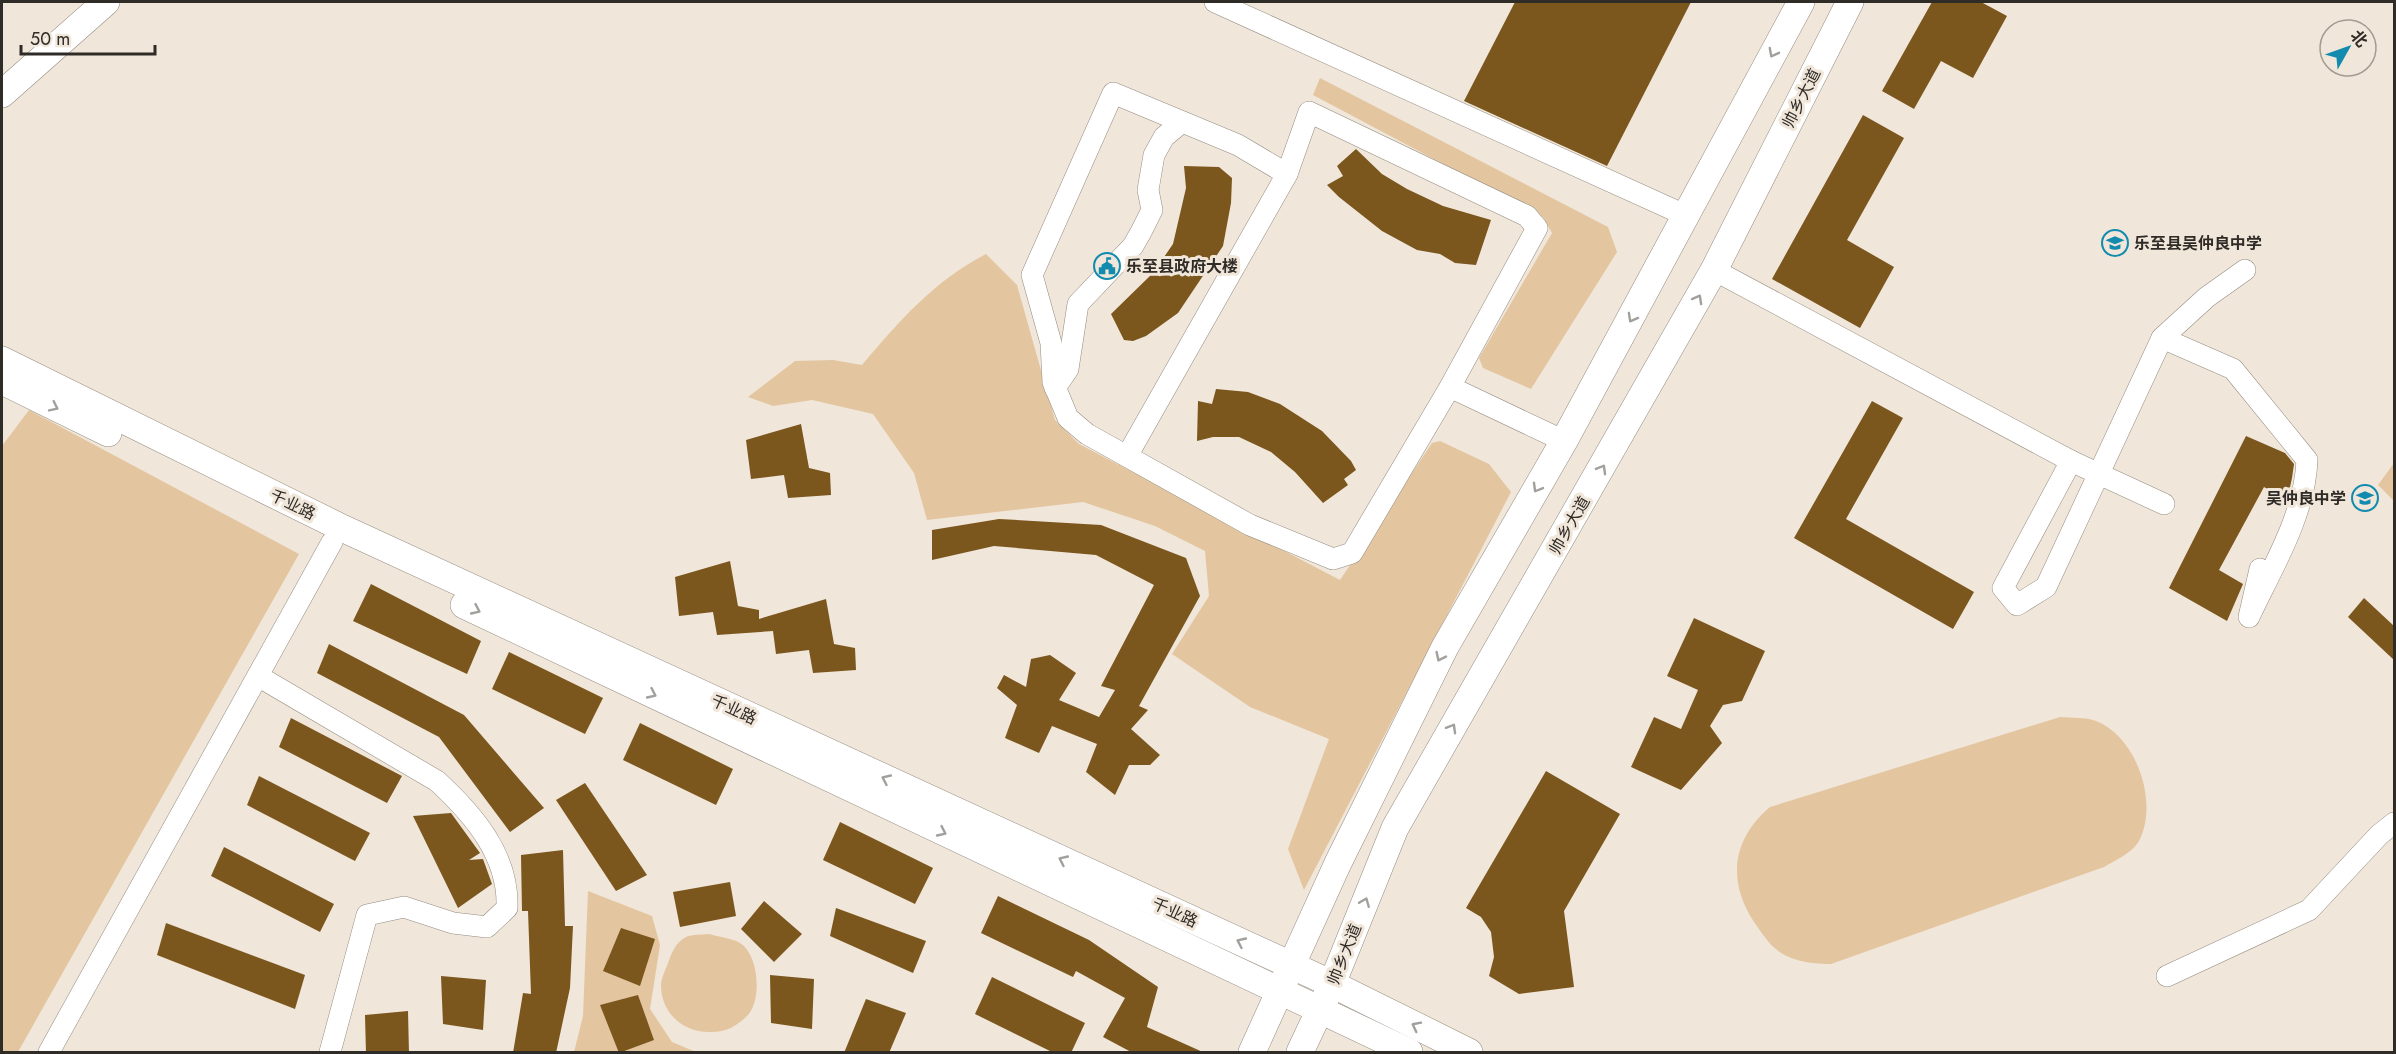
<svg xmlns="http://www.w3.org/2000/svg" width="2396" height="1054" viewBox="0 0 2396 1054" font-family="Jost,'Noto Sans SC',sans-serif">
  <rect width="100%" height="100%" fill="#f0e6da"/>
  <g fill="#e3c6a0">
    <path d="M 1320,78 L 1608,227 L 1617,252 L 1531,389 L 1483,368 L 1479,358 L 1552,233 L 1543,217 L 1313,95 Z"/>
    <path d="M 986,254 L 1017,285 L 1055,420 L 1079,444 L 1340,580 L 1432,443 L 1440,441 L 1489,464 L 1511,492 L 1304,890 L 1288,849 L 1329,739 L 1250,707 L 1172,654 L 1209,596 L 1205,551 L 1155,526 L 1083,502 L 927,520 L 914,473 L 873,414 L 812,400 L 773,406 L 748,397 L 795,361 L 833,360 L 862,365 C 899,321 934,281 986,254 Z"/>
    <path d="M 29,410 L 299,554 L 18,1052 L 2,1052 L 2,446 Z"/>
    <path d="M 2394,463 L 2394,501 L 2378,485 Z"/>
    <path d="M 2060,717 C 2071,718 2086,717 2096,721 C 2137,737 2158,802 2140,839 C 2134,852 2116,860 2104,867 L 1831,964 C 1816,964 1795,962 1781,953 C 1770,946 1761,932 1754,922 C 1727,881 1732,839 1770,807 Z"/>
    <path d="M 588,891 L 652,916 L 660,945 L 650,1009 L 672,1042 L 696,1052 L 574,1052 L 583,1016 Z"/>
    <path d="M 709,934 C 718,937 732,938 740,943 C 759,955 762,999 748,1015 C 737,1026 727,1032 711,1032 C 684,1033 661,1014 661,985 C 661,978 666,969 668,963 C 672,952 676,942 686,937 C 692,934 702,935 709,934 Z"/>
  </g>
  <g fill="#7b561d">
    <path d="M 1515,2 L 1691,2 L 1607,166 L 1464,101 Z"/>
    <path d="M 1932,2 L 1981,2 L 2007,16 L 1973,78 L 1941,61 L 1914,109 L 1882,91 Z"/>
    <path d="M 1863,115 L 1904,138 L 1847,240 L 1894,267 L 1860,328 L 1772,279 Z"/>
    <path d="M 1356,149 L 1382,174 L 1407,189 L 1443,206 L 1491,220 L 1476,265 L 1455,263 L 1440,254 L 1417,250 L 1382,231 L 1339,197 L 1327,185 L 1343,176 L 1337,166 Z"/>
    <path d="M 1184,166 L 1219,167 L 1232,178 L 1231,203 L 1223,246 L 1178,313 L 1146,336 L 1133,341 L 1124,340 L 1111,314 L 1153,273 L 1173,244 L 1186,188 Z"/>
    <path d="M 1216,389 L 1248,392 L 1280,404 L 1322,431 L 1351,461 L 1356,470 L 1344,479 L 1348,485 L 1323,503 L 1295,472 L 1271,452 L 1239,437 L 1213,437 L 1197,441 L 1198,401 L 1212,404 Z"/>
    <path d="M 1872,401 L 1903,418 L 1846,519 L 1974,592 L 1953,629 L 1794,538 Z"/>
    <path d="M 801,424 L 809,468 L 830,473 L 831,495 L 788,498 L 784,475 L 751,479 L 746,440 Z"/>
    <path d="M 2246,436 L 2285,453 L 2294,464 L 2292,478 L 2287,501 L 2264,487 L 2219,570 L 2243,584 L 2227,621 L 2169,588 Z"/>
    <path d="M 999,519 L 1101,525 L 1186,558 L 1200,596 L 1139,706 L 1148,710 L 1131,729 L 1160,755 L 1150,765 L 1129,765 L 1115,795 L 1086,772 L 1097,744 L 1052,726 L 1039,753 L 1005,738 L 1017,705 L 997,688 L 1004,675 L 1026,687 L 1031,659 L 1050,655 L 1076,673 L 1059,700 L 1099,717 L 1115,690 L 1101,686 L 1154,585 L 1096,555 L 994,546 L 932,560 L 932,530 Z"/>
    <path d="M 730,561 L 738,606 L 759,610 L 759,619 L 826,599 L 834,644 L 855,648 L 856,670 L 813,673 L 809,650 L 776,654 L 773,631 L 717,635 L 713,612 L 679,616 L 675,577 Z"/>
    <path d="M 371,584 L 481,641 L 467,674 L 353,621 Z"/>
    <path d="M 2364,598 L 2394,626 L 2394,660 L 2348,617 Z"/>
    <path d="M 1694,618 L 1765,651 L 1742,701 L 1723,705 L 1710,726 L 1722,743 L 1681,790 L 1631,767 L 1654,717 L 1681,729 L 1698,690 L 1667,676 Z"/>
    <path d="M 329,644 L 464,715 L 544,808 L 510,832 L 439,737 L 317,673 Z"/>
    <path d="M 509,652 L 603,698 L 585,734 L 492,689 Z"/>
    <path d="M 291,718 L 402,776 L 387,803 L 279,747 Z"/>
    <path d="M 640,723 L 733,769 L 716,805 L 623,760 Z"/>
    <path d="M 1546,771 L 1620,814 L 1564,911 L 1574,987 L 1519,994 L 1489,976 L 1494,957 L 1491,932 L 1481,917 L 1466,908 Z"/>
    <path d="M 259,776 L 370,833 L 355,861 L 247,805 Z"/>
    <path d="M 585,783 L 647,875 L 616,891 L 556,800 Z"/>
    <path d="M 451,813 L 480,853 L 469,860 L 483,859 L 492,884 L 458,908 L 413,816 Z"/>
    <path d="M 840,822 L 933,868 L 915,904 L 823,860 Z"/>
    <path d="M 224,847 L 334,904 L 320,932 L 211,876 Z"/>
    <path d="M 563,850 L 565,926 L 573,926 L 570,988 L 556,1053 L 513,1053 L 523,993 L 531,994 L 528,911 L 522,911 L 521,855 Z"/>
    <path d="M 730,882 L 736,916 L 680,927 L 673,892 Z"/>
    <path d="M 998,896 L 1089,940 L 1158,987 L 1147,1027 L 1205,1053 L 1133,1053 L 1103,1037 L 1125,998 L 1076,971 L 1073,977 L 981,933 Z"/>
    <path d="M 764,901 L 802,934 L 774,962 L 741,929 Z"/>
    <path d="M 836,908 L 926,941 L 913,973 L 830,936 Z"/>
    <path d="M 166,923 L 305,975 L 295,1009 L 157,955 Z"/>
    <path d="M 621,928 L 655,939 L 640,986 L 603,971 Z"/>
    <path d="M 770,975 L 814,979 L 812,1029 L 771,1023 Z"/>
    <path d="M 441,976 L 486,980 L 483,1030 L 443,1024 Z"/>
    <path d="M 992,977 L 1085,1023 L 1071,1053 L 1054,1053 L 975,1014 Z"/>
    <path d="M 638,995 L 654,1040 L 619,1053 L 600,1005 Z"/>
    <path d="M 866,999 L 906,1013 L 889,1053 L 844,1053 Z"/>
    <path d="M 408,1011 L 409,1053 L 366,1053 L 365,1015 Z"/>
  </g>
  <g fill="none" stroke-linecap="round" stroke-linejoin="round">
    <defs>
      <g id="minor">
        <path d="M 1215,2 L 1687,216"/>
        <path d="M 1714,270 L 2071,461 L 2164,504"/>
        <path d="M 2162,338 L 2233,369 L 2307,460 C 2305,515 2272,568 2249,617 L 2260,569"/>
        <path d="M 1450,387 L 1537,228 L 1527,216 L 1309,112 L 1287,174 L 1238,145 L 1113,93 L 1032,275 L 1051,343 L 1053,382 L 1068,418 L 1087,434 L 1250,525 L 1333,559 L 1352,553 L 1450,387 L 1564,441"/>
        <path d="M 1055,388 L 1068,369 L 1078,304 L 1133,246 L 1141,232 L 1152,210 L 1148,190 L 1154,155 L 1164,137 L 1182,122"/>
        <path d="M 1127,456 L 1287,174"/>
        <path d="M 2071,461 L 2003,588 L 2017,605 L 2046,587 L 2162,338 L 2207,297 L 2245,270"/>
        <path d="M 258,676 L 437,781 C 474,815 509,856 507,908 L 487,927 L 453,923 L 404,907 L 367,915 L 330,1052"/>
        <path d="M 2167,976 L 2309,910 L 2379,835 L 2394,823"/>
        <path d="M 49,1052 L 332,542"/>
      </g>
      <g id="major">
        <path d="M 2,94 L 106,2"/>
        <path d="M 2,360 L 342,528 L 1332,984 L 1469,1052"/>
        <path d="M 2,381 L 108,433"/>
        <path d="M 464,605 L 1409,1052"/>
        <path d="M 1252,1052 L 1338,863 L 1445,647 L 1564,441 L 1801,2"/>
        <path d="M 1300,1052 L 1332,984 L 1395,828 L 1714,270 L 1850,2"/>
      </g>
    </defs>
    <use href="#minor" stroke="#958c81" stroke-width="22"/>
    <use href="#major" stroke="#958c81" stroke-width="28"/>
    <use href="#minor" stroke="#fff" stroke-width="21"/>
    <use href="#major" stroke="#fff" stroke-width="27"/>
  </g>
  <defs><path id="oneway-chevron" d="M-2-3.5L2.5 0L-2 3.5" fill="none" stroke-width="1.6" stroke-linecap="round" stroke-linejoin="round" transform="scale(1.5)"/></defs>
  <g stroke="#a1a09d">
    <use href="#oneway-chevron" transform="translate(1773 53) rotate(118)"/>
    <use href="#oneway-chevron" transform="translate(1698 299) rotate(-61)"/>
    <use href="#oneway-chevron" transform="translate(1632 318) rotate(119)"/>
    <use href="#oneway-chevron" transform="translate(54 407) rotate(26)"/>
    <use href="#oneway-chevron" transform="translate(1602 469) rotate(-60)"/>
    <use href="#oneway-chevron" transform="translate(1537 488) rotate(120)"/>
    <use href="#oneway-chevron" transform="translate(476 610) rotate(25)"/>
    <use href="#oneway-chevron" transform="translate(1440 657) rotate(116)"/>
    <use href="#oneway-chevron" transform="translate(652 694) rotate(25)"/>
    <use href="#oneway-chevron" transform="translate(1452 728) rotate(-60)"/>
    <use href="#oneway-chevron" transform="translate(886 779) rotate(-155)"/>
    <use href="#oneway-chevron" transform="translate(942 832) rotate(25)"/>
    <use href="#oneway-chevron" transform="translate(1063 860) rotate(-155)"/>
    <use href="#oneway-chevron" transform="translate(1365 902) rotate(-68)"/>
    <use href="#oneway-chevron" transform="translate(1241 942) rotate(-155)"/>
    <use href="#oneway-chevron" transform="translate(1416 1026) rotate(-153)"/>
  </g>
  <defs>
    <symbol id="school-ring" viewBox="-11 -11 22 22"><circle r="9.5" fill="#f0e6da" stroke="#138bae" stroke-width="1.5"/><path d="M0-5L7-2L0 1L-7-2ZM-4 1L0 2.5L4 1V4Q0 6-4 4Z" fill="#138bae"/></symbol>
    <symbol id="civic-ring" viewBox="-11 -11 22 22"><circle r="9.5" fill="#f0e6da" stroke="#138bae" stroke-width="1.5"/><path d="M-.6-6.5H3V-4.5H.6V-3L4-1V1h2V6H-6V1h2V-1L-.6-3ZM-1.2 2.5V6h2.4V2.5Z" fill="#138bae"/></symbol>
  </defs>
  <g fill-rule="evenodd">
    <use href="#school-ring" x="2100" y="228" width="30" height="30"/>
    <use href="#civic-ring" x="1092" y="251" width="30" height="30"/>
    <use href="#school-ring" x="2350" y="483" width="30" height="30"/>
  </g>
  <g text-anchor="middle" stroke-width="6" stroke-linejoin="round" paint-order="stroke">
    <g font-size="16" fill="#2f2b26" stroke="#f0e6da">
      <text transform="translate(1801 98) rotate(-63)" y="6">帅乡大道</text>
      <text transform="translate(293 504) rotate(26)" y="6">千业路</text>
      <text transform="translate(1569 525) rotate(-60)" y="6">帅乡大道</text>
      <text transform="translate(734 709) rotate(25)" y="6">千业路</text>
      <text transform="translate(1175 912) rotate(25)" y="6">千业路</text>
      <text transform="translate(1344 954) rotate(-68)" y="6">帅乡大道</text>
    </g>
    <g font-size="16" font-weight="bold" fill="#2f2b26" stroke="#f0e6da" text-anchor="start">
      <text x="2134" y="249">乐至县吴仲良中学</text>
      <text x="1126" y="272">乐至县政府大楼</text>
      <text x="2346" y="504" text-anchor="end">吴仲良中学</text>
    </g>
  </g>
  <rect width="2396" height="1054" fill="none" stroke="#2f2b26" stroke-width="6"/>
  <g transform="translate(2348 48) rotate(50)"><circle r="28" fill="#f0e6da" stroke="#a39b92" stroke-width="1.5"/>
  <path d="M0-4.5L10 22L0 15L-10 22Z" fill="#138bae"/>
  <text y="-9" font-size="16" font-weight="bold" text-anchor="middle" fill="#2f2b26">北</text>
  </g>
  <path d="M21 45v9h134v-9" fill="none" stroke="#2f2b26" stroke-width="3"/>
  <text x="30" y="45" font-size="18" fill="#2f2b26" stroke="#f0e6da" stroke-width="4.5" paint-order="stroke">50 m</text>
</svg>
